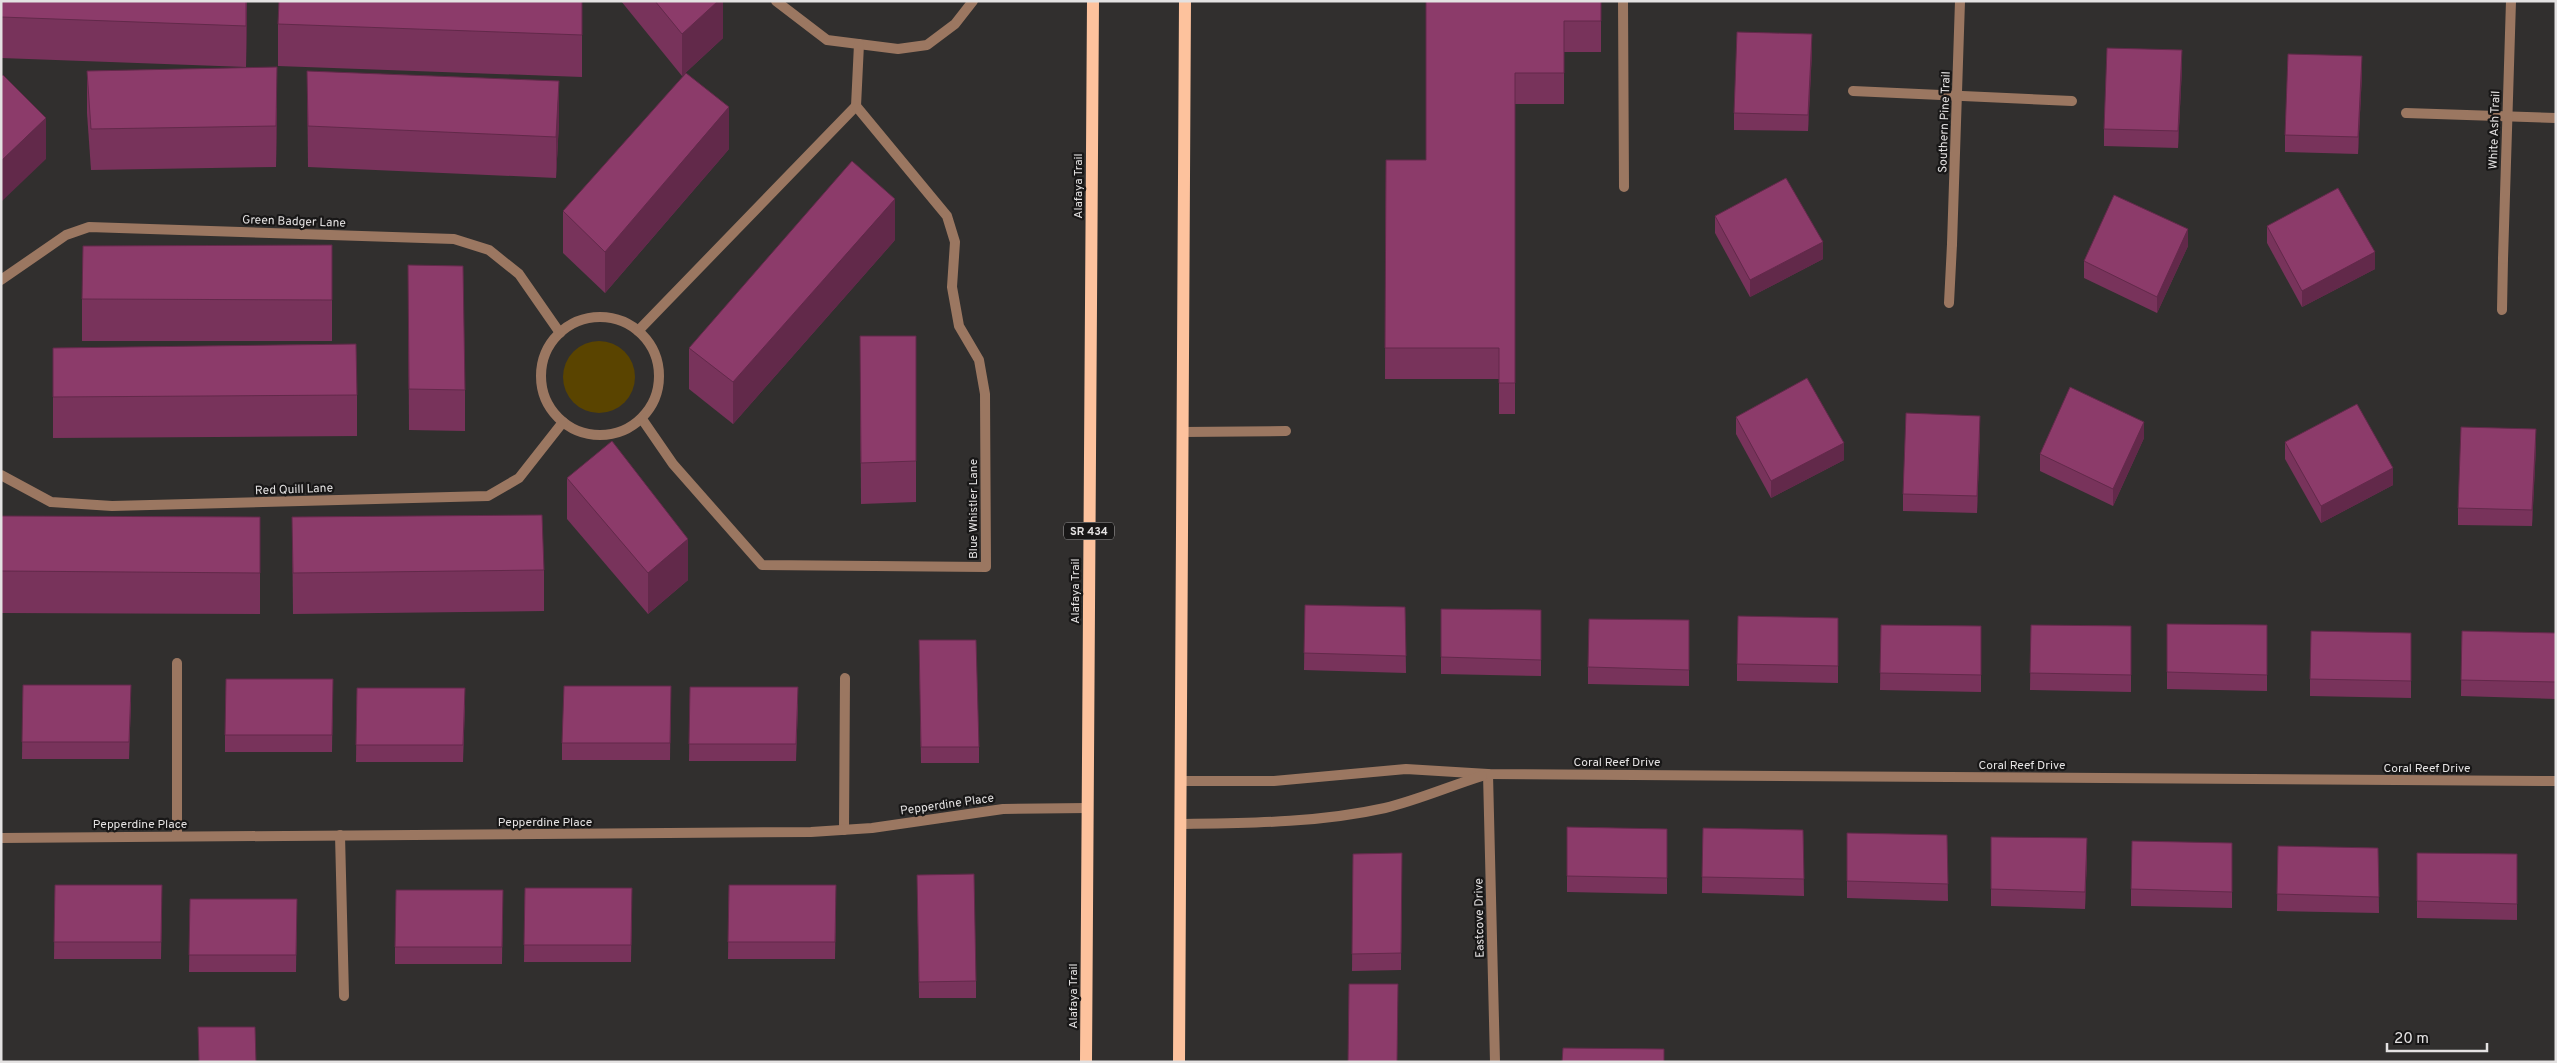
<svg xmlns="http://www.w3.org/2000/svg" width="2557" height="1063" viewBox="0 0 2557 1063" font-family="Overpass,sans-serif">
  <rect width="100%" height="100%" fill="#312f2e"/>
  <circle fill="#5a4400" cx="599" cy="377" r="36"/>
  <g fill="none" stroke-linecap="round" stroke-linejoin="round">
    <g stroke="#9b7761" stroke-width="10">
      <path d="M 1623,1 L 1624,187"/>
      <path d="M 1853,91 L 2072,101"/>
      <path d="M 2406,113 L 2556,118"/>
      <path d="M 1949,303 L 1952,244"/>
      <path d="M 2502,310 L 2503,259"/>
      <path d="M 1183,432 L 1286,431"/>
      <path d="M 844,830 L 845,678"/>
      <path d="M 340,835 L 344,996"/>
      <path d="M 177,836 L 177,663"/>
    </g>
    <g stroke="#9b7761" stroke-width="10">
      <path d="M 776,1 L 827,40 L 898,49 L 927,45 L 955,24 L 973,1"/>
      <path d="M 1952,244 L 1960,1"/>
      <path d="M 2503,259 L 2511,1"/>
      <path d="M 1,280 L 66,235 L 89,227 L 454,239 L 489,250 L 519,274 L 560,333"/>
      <circle cx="600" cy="376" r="59"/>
      <path d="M 638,331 L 856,106"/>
      <path d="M 642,419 L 673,464 L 762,565 L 986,567 L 985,394 L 979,360 L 959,326 L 952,287 L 955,242 L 947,216 L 856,106 L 859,44"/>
      <path d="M 1,475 L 51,502 L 112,506 L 488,496 L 519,478 L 563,422"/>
      <path d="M 1488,774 L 1495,1062"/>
      <path d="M 1181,781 L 1274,781 L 1406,769 L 1488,774 L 2556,781"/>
      <path d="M 1181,824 C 1249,823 1318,823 1385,808 C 1418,800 1450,786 1482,776"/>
      <path d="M 1,838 L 811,832 L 872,828 L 1003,809 L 1088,808"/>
    </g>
    <g stroke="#fdc29d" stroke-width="12">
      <path d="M 1086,1062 L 1093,1"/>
      <path d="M 1179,1062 L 1185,1"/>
    </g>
  </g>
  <g fill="#78335b">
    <path d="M 1,1 L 247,1 L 246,67 L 1,58 Z"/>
    <path d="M 621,1 L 723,1 L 723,38 L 682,76 Z"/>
    <path d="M 1426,1 L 1601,1 L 1601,52 L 1564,52 L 1564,104 L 1515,104 L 1515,414 L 1499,414 L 1499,379 L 1385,379 L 1386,160 L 1426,160 Z"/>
    <path d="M 278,24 L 582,26 L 582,77 L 278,66 Z"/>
    <path d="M 1812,51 L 1808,131 L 1734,130 L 1734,113 Z"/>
    <path d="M 2182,67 L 2178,148 L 2104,146 L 2104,129 Z"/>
    <path d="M 87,71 L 277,108 L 276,167 L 91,170 L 87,113 Z"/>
    <path d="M 307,71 L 559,122 L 556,178 L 308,167 Z"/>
    <path d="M 2362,73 L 2358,154 L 2285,152 L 2285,135 Z"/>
    <path d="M 729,149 L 605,293 L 563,253 L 563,211 Z"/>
    <path d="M 1715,216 L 1823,259 L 1750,297 L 1715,233 Z"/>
    <path d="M 2267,226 L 2375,269 L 2302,307 L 2267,243 Z"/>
    <path d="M 895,240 L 733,424 L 689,389 L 689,348 Z"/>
    <path d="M 332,245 L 332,341 L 82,341 L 82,299 Z"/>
    <path d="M 2188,246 L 2157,313 L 2084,278 L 2084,261 Z"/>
    <path d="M 408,265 L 465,390 L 465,431 L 409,430 Z"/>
    <path d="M 860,336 L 916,336 L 916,502 L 861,504 Z"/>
    <path d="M 53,348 L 357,395 L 357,436 L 53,438 Z"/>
    <path d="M 1736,417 L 1844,460 L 1771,498 L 1736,434 Z"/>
    <path d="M 1980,432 L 1977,513 L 1903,511 L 1903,494 Z"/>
    <path d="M 2144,438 L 2113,506 L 2040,471 L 2040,454 Z"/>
    <path d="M 2285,442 L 2393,485 L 2321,523 L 2285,459 Z"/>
    <path d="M 2536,446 L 2532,526 L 2458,525 L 2458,508 Z"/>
    <path d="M 567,478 L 688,580 L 648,614 L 567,519 Z"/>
    <path d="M 1,516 L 260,517 L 260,614 L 1,613 Z"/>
    <path d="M 292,517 L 544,570 L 544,611 L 293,614 Z"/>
    <path d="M 1305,605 L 1405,607 L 1406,673 L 1304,670 Z"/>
    <path d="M 1441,609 L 1541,610 L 1541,676 L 1441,674 Z"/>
    <path d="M 1838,618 L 1838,683 L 1737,681 L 1737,664 Z"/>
    <path d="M 1689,620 L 1689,686 L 1588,684 L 1588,667 Z"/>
    <path d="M 2167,624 L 2267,625 L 2267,691 L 2167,689 Z"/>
    <path d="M 1881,625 L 1981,626 L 1981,692 L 1880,690 Z"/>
    <path d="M 2031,625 L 2131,626 L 2131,692 L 2030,690 Z"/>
    <path d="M 2462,631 L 2556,633 L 2556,699 L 2461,696 Z"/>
    <path d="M 2411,633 L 2411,698 L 2310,696 L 2310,679 Z"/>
    <path d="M 919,640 L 979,747 L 979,763 L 921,763 Z"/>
    <path d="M 333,679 L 332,752 L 225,752 L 225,735 Z"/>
    <path d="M 23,685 L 131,702 L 129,759 L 22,759 Z"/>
    <path d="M 671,686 L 670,760 L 562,760 L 562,743 Z"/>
    <path d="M 690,687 L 798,704 L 796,761 L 689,761 Z"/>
    <path d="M 357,688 L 465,705 L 463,762 L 356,762 Z"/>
    <path d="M 1567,827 L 1667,829 L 1667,894 L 1567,892 Z"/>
    <path d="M 1703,828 L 1803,830 L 1804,896 L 1702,893 Z"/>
    <path d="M 1847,833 L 1947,835 L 1948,901 L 1847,898 Z"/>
    <path d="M 1991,837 L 2087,855 L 2085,909 L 1991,906 Z"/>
    <path d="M 2232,843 L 2232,908 L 2131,906 L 2131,889 Z"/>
    <path d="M 2278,846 L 2378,848 L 2379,913 L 2277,911 Z"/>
    <path d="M 1402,853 L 1401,970 L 1352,971 L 1353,854 Z"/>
    <path d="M 2417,853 L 2517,854 L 2517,920 L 2417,918 Z"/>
    <path d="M 917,875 L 976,981 L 976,998 L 919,998 Z"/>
    <path d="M 55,885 L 162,902 L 161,959 L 54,959 Z"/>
    <path d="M 729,885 L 836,902 L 835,959 L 728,959 Z"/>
    <path d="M 525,888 L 632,905 L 631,962 L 524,962 Z"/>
    <path d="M 503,890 L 502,964 L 395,964 L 395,947 Z"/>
    <path d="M 190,899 L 297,899 L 296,972 L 189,972 Z"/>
  </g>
  <g fill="#62294a">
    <path d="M 246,1 L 247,16 L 246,67 Z"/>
    <path d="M 718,1 L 723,1 L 723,38 L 682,76 L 682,34 Z"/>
    <path d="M 1812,34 L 1812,51 L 1808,131 L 1808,115 Z"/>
    <path d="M 2182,50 L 2182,67 L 2178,148 L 2178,131 Z"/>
    <path d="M 2362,56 L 2362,73 L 2358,154 L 2358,137 Z"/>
    <path d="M 277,67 L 277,108 L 276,167 L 276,126 Z"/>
    <path d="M 559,81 L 559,122 L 556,178 L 556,137 Z"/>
    <path d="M 729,107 L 729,149 L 605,293 L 605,252 Z"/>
    <path d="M 46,118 L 46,159 L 1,202 L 1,161 Z"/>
    <path d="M 895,199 L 895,240 L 733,424 L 733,382 Z"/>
    <path d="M 2188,229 L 2188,246 L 2157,313 L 2157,297 Z"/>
    <path d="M 1823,242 L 1823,259 L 1750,297 L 1750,280 Z"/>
    <path d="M 2375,252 L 2375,269 L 2302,307 L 2302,291 Z"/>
    <path d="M 1980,416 L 1980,432 L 1977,513 L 1977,496 Z"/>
    <path d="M 2144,422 L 2144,438 L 2113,506 L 2113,489 Z"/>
    <path d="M 2536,429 L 2536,446 L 2532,526 L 2532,510 Z"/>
    <path d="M 1844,443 L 1844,460 L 1771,498 L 1771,481 Z"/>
    <path d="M 2393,468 L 2393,485 L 2321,523 L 2321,506 Z"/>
    <path d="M 688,539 L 688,580 L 648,614 L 648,573 Z"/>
    <path d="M 2087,838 L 2087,855 L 2085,909 L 2085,892 Z"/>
  </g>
  <g fill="#8c3b6a" stroke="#62294a">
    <path d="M 1,1 L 246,1 L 246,26 L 1,17 Z"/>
    <path d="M 279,1 L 582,1 L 582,35 L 278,24 Z"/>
    <path d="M 655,1 L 718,1 L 682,34 Z"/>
    <path d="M 1426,1 L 1601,1 L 1601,21 L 1564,21 L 1564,73 L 1515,73 L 1515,383 L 1499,383 L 1499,348 L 1385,348 L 1386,160 L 1426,160 Z"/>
    <path d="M 1737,32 L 1812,34 L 1808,115 L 1734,113 Z"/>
    <path d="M 2107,48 L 2182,50 L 2178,131 L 2104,129 Z"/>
    <path d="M 2288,54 L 2362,56 L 2358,137 L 2285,135 Z"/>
    <path d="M 277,67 L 276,126 L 91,129 L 87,71 Z"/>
    <path d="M 307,71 L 559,81 L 556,137 L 308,126 Z"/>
    <path d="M 686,73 L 729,107 L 605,252 L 563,211 Z"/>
    <path d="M 3,75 L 46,118 L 1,161 L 1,77 Z"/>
    <path d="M 852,161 L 895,199 L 733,382 L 689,348 Z"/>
    <path d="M 1786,178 L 1823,242 L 1750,280 L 1715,216 Z"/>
    <path d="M 2338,188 L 2375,252 L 2302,291 L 2267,226 Z"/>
    <path d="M 2114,195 L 2188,229 L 2157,297 L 2084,261 Z"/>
    <path d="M 332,245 L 332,300 L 82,299 L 83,246 Z"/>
    <path d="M 408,265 L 463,266 L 465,390 L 409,389 Z"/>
    <path d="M 860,336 L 916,336 L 916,461 L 861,463 Z"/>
    <path d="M 356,344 L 357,395 L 53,397 L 53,348 Z"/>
    <path d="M 1807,378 L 1844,443 L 1771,481 L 1736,417 Z"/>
    <path d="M 2070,387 L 2144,422 L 2113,489 L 2040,454 Z"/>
    <path d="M 2357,404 L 2393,468 L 2321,506 L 2285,442 Z"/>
    <path d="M 1906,413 L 1980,416 L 1977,496 L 1903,494 Z"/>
    <path d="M 2461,427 L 2536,429 L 2532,510 L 2458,508 Z"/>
    <path d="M 612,441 L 688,539 L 648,573 L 567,478 Z"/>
    <path d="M 542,515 L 544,570 L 293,573 L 292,517 Z"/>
    <path d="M 1,516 L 260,517 L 260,573 L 1,571 Z"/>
    <path d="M 1305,605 L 1405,607 L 1406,656 L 1304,653 Z"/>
    <path d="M 1441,609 L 1541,610 L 1541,660 L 1441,657 Z"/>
    <path d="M 1738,616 L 1838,618 L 1838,666 L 1737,664 Z"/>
    <path d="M 1589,619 L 1689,620 L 1689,670 L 1588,667 Z"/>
    <path d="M 2167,624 L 2267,625 L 2267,675 L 2167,672 Z"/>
    <path d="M 1881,625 L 1981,626 L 1981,675 L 1880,673 Z"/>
    <path d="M 2031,625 L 2131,626 L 2131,675 L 2030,673 Z"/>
    <path d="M 2311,631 L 2411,633 L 2411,681 L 2310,679 Z"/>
    <path d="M 2462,631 L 2556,633 L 2556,682 L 2461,680 Z"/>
    <path d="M 919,640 L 976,640 L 979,747 L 921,747 Z"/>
    <path d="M 226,679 L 333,679 L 332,735 L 225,735 Z"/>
    <path d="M 23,685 L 131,685 L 129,742 L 22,742 Z"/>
    <path d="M 564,686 L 671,686 L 670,743 L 562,743 Z"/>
    <path d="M 690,687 L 798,687 L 796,744 L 689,744 Z"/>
    <path d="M 357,688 L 465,688 L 463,745 L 356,745 Z"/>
    <path d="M 1567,827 L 1667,829 L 1667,878 L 1567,876 Z"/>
    <path d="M 1703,828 L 1803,830 L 1804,879 L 1702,877 Z"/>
    <path d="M 1847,833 L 1947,835 L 1948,884 L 1847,881 Z"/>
    <path d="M 1991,837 L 2087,838 L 2085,892 L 1991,889 Z"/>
    <path d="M 2132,841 L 2232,843 L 2232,892 L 2131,889 Z"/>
    <path d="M 2278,846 L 2378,848 L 2379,897 L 2277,894 Z"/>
    <path d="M 1402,853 L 1401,953 L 1352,954 L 1353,854 Z"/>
    <path d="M 2417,853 L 2517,854 L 2517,904 L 2417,901 Z"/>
    <path d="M 974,874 L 976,981 L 919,982 L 917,875 Z"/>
    <path d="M 55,885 L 162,885 L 161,942 L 54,942 Z"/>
    <path d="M 729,885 L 836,885 L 835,942 L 728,942 Z"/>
    <path d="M 525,888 L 632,888 L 631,945 L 524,945 Z"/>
    <path d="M 396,890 L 503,890 L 502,947 L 395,947 Z"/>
    <path d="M 190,899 L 297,899 L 296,955 L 189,955 Z"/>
    <path d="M 1349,984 L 1398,984 L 1397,1062 L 1348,1062 Z"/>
    <path d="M 198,1027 L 255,1027 L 256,1062 L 199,1062 Z"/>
    <path d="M 1563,1048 L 1664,1049 L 1664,1062 L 1562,1062 Z"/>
  </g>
  <g text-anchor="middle" stroke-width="4.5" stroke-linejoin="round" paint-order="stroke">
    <rect fill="#181717" stroke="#a7a5a5" stroke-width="1" x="1064" y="522.5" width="50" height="17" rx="4"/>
    <g font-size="11" font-weight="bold" fill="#e4e2e2">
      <text x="1089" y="535">SR 434</text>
    </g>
    <g font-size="12" fill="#e4e2e2" stroke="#181717">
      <text transform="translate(1944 122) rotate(-88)" y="4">Southern Pine Trail</text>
      <text transform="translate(2494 130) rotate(-88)" y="4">White Ash Trail</text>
      <text transform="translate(1078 186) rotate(-90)" y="4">Alafaya Trail</text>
      <text transform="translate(294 221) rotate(2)" y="4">Green Badger Lane</text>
      <text transform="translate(294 489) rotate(-2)" y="4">Red Quill Lane</text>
      <text transform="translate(973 509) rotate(-90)" y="4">Blue Whistler Lane</text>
      <text transform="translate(1075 591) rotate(-90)" y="4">Alafaya Trail</text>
      <text x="1617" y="766">Coral Reef Drive</text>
      <text x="2022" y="769">Coral Reef Drive</text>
      <text x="2427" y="772">Coral Reef Drive</text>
      <text transform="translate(947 804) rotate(-8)" y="4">Pepperdine Place</text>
      <text x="545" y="826">Pepperdine Place</text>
      <text x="140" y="828">Pepperdine Place</text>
      <text transform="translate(1479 918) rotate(-91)" y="4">Eastcove Drive</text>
      <text transform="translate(1073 996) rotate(-90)" y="4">Alafaya Trail</text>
    </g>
  </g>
  <rect width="2557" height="1063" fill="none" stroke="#e4e2e2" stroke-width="5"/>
  <path d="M2387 1043v8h100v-8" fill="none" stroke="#e4e2e2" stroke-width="2.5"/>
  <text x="2394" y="1043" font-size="15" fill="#e4e2e2" stroke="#181717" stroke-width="4" paint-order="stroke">20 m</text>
</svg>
